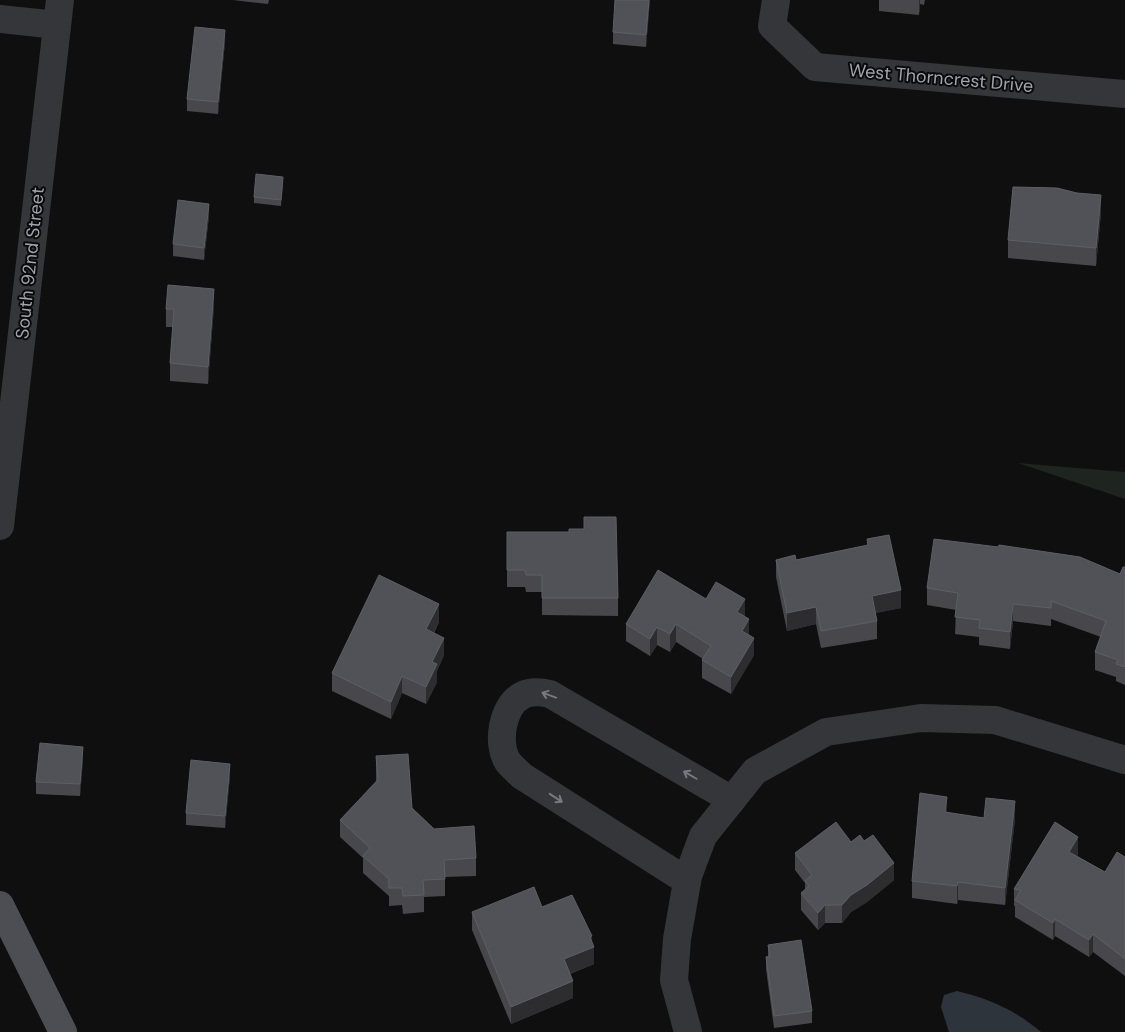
<svg xmlns="http://www.w3.org/2000/svg" width="1125" height="1032" viewBox="0 0 1125 1032" font-family="'DM Sans',sans-serif">
  <rect width="100%" height="100%" fill="#0f0f10"/>
  <path fill="#1e241f" d="M 1018,463 L 1125,472 L 1125,499 Z"/>
  <path fill="#2e343b" d="M 957,991 C 990,999 1015,1010 1041,1032 L 949,1032 L 941,1007 L 944,995 Z"/>
  <g fill="none" stroke-linecap="round" stroke-linejoin="round">
    <g stroke="#353639" stroke-width="28">
      <path d="M 776,0 L 772,26 L 815,67 L 1125,94"/>
      <path d="M 0,19 L 57,25"/>
      <path d="M 0,526 L 60,0"/>
      <path d="M 687,881 L 522,776 C 518,772 512,767 508,762 C 496,744 502,705 523,695 C 530,691 542,692 550,694 L 732,800"/>
      <path d="M 688,1032 L 674,980 L 677,939 L 688,876 L 703,836 L 755,771 L 826,732 L 921,718 L 995,720 L 1125,760"/>
    </g>
    <path stroke="#4d4e53" stroke-width="28" d="M 0,905 L 63,1032"/>
  </g>
  <g fill="#48484c">
    <path d="M 233,0 L 269,0 L 268,4 Z"/>
    <path d="M 650,0 L 646,47 L 613,44 L 613,32 Z"/>
    <path d="M 879,0 L 925,0 L 924,5 L 920,4 L 919,15 L 879,11 Z"/>
    <path d="M 225,42 L 218,114 L 187,111 L 187,99 Z"/>
    <path d="M 283,183 L 281,206 L 254,203 L 254,197 Z"/>
    <path d="M 1101,213 L 1096,266 L 1008,258 L 1008,240 Z"/>
    <path d="M 209,216 L 204,260 L 173,256 L 173,244 Z"/>
    <path d="M 214,306 L 208,384 L 170,381 L 170,363 L 173,327 L 166,327 L 166,309 Z"/>
    <path d="M 507,532 L 618,598 L 618,616 L 542,615 L 542,592 L 526,592 L 525,587 L 507,587 Z"/>
    <path d="M 867,539 L 901,608 L 875,613 L 877,621 L 877,639 L 821,648 L 816,624 L 787,631 L 776,577 L 776,560 L 796,560 L 867,546 Z"/>
    <path d="M 1125,567 L 1125,685 L 1116,681 L 1116,677 L 1095,670 L 1095,652 L 1101,637 L 1051,619 L 1051,626 L 1013,621 L 1010,649 L 979,645 L 979,637 L 955,634 L 956,610 L 927,605 L 927,588 L 1120,574 Z"/>
    <path d="M 706,599 L 745,616 L 754,655 L 731,694 L 702,678 L 702,660 L 703,659 L 676,642 L 670,652 L 657,645 L 650,656 L 626,641 L 626,624 Z"/>
    <path d="M 439,622 L 434,633 L 444,655 L 437,671 L 437,682 L 426,704 L 402,693 L 391,719 L 332,691 L 332,673 Z"/>
    <path d="M 376,756 L 412,808 L 434,829 L 476,858 L 476,876 L 445,877 L 445,896 L 424,897 L 424,912 L 403,914 L 402,905 L 389,906 L 389,896 L 363,873 L 363,858 L 340,837 L 340,820 L 376,781 Z"/>
    <path d="M 83,759 L 80,796 L 36,794 L 36,782 Z"/>
    <path d="M 230,776 L 225,828 L 186,825 L 186,813 Z"/>
    <path d="M 947,813 L 984,818 L 1015,819 L 1005,905 L 958,900 L 957,904 L 912,898 L 912,881 Z"/>
    <path d="M 851,842 L 894,880 L 867,902 L 851,912 L 842,923 L 825,923 L 818,930 L 801,910 L 801,893 L 805,890 L 805,883 L 795,870 L 795,853 Z"/>
    <path d="M 1078,855 L 1077,856 L 1105,872 L 1125,857 L 1125,976 L 1093,952 L 1089,957 L 1055,936 L 1053,940 L 1015,917 L 1015,906 L 1014,906 L 1014,889 Z"/>
    <path d="M 542,907 L 592,941 L 594,964 L 570,974 L 573,998 L 511,1024 L 472,930 L 472,912 Z"/>
    <path d="M 768,945 L 812,1011 L 812,1023 L 774,1028 L 766,969 L 766,957 L 768,956 Z"/>
  </g>
  <g fill="#2d2d30">
    <path d="M 649,0 L 650,0 L 646,47 L 646,35 Z"/>
    <path d="M 919,0 L 920,0 L 920,4 L 919,15 Z"/>
    <path d="M 225,30 L 225,42 L 218,114 L 218,102 Z"/>
    <path d="M 1101,195 L 1101,213 L 1096,266 L 1096,248 Z"/>
    <path d="M 209,204 L 209,216 L 204,260 L 204,248 Z"/>
    <path d="M 214,289 L 214,306 L 208,384 L 208,367 Z"/>
    <path d="M 901,590 L 901,608 L 872,614 L 872,596 Z"/>
    <path d="M 745,599 L 745,617 L 737,612 Z"/>
    <path d="M 439,604 L 439,622 L 426,646 L 426,629 Z"/>
    <path d="M 1013,604 L 1013,621 L 1010,649 L 1010,632 Z"/>
    <path d="M 816,607 L 816,624 L 787,631 L 787,613 Z"/>
    <path d="M 749,619 L 749,636 L 742,631 Z"/>
    <path d="M 676,624 L 676,642 L 670,652 L 670,634 Z"/>
    <path d="M 657,627 L 657,645 L 650,656 L 650,639 Z"/>
    <path d="M 444,638 L 444,655 L 437,671 L 437,682 L 426,704 L 426,687 L 432,662 Z"/>
    <path d="M 754,638 L 754,655 L 731,694 L 731,677 Z"/>
    <path d="M 402,676 L 402,693 L 391,719 L 391,702 Z"/>
    <path d="M 83,747 L 83,759 L 80,796 L 80,784 Z"/>
    <path d="M 230,764 L 230,776 L 225,828 L 225,816 Z"/>
    <path d="M 947,797 L 947,814 L 945,812 Z"/>
    <path d="M 1015,801 L 1015,819 L 1005,905 L 1005,888 Z"/>
    <path d="M 1078,837 L 1078,855 L 1069,869 L 1069,852 Z"/>
    <path d="M 894,863 L 894,880 L 867,902 L 851,912 L 842,923 L 842,905 L 851,895 Z"/>
    <path d="M 958,882 L 958,900 L 957,904 L 957,886 Z"/>
    <path d="M 825,905 L 825,923 L 818,930 L 818,913 Z"/>
    <path d="M 1055,919 L 1055,936 L 1053,940 L 1053,923 Z"/>
    <path d="M 1093,934 L 1093,952 L 1089,957 L 1089,940 Z"/>
    <path d="M 592,936 L 592,947 L 594,947 L 594,964 L 564,976 L 564,959 Z"/>
    <path d="M 573,981 L 573,998 L 511,1024 L 511,1007 Z"/>
  </g>
  <g fill="#515257" stroke="#5e5f65">
    <path d="M 615,0 L 649,0 L 646,35 L 613,32 Z"/>
    <path d="M 195,27 L 225,30 L 218,102 L 187,99 Z"/>
    <path d="M 256,174 L 283,177 L 281,200 L 254,197 Z"/>
    <path d="M 1013,187 L 1057,188 L 1077,193 L 1101,195 L 1096,248 L 1008,240 Z"/>
    <path d="M 178,200 L 209,204 L 204,248 L 173,244 Z"/>
    <path d="M 168,285 L 214,289 L 208,367 L 170,363 L 174,309 L 166,309 Z"/>
    <path d="M 584,517 L 616,517 L 618,598 L 542,598 L 542,575 L 526,575 L 525,570 L 507,570 L 507,532 L 569,532 L 569,529 L 584,529 Z"/>
    <path d="M 889,535 L 901,590 L 872,596 L 877,621 L 821,631 L 816,607 L 787,613 L 776,560 L 795,555 L 796,560 L 868,545 L 867,539 Z"/>
    <path d="M 934,539 L 998,547 L 999,545 L 1080,557 L 1120,574 L 1123,567 L 1125,567 L 1125,667 L 1116,664 L 1118,660 L 1095,652 L 1106,621 L 1051,601 L 1051,608 L 1013,604 L 1010,632 L 979,628 L 980,620 L 955,617 L 958,593 L 927,588 Z"/>
    <path d="M 658,570 L 706,599 L 716,582 L 745,599 L 737,612 L 749,619 L 742,631 L 754,638 L 731,677 L 702,660 L 711,646 L 676,624 L 670,634 L 657,627 L 650,639 L 626,624 Z"/>
    <path d="M 379,575 L 439,604 L 426,629 L 444,638 L 432,662 L 437,664 L 426,687 L 402,676 L 391,702 L 332,673 Z"/>
    <path d="M 40,743 L 83,747 L 80,784 L 36,782 Z"/>
    <path d="M 408,754 L 412,808 L 434,829 L 474,826 L 476,858 L 444,860 L 445,879 L 423,880 L 424,895 L 403,896 L 402,888 L 389,888 L 389,879 L 363,856 L 370,848 L 340,820 L 378,780 L 376,756 Z"/>
    <path d="M 191,760 L 230,764 L 225,816 L 186,813 Z"/>
    <path d="M 920,793 L 947,797 L 945,812 L 984,818 L 986,798 L 1015,801 L 1005,888 L 958,882 L 957,886 L 912,881 Z"/>
    <path d="M 836,822 L 851,842 L 860,835 L 864,841 L 873,835 L 894,863 L 867,885 L 851,895 L 842,905 L 825,905 L 818,913 L 801,893 L 809,886 L 805,881 L 812,875 L 795,853 Z"/>
    <path d="M 1055,822 L 1078,837 L 1069,852 L 1105,872 L 1117,852 L 1125,857 L 1125,959 L 1093,934 L 1089,940 L 1055,919 L 1053,923 L 1015,900 L 1021,890 L 1014,889 Z"/>
    <path d="M 534,887 L 542,907 L 572,895 L 592,936 L 590,937 L 594,947 L 564,959 L 573,981 L 511,1007 L 472,912 Z"/>
    <path d="M 801,940 L 812,1011 L 774,1016 L 766,957 L 770,956 L 768,945 Z"/>
  </g>
  <defs><path id="oneway-shaft" d="M-6 0H5M1.5-3L5.5 0L1.5 3" fill="none" stroke-width="1.6" stroke-linecap="round" stroke-linejoin="round" transform="scale(1.25)"/></defs>
  <g stroke="#767980">
    <use href="#oneway-shaft" transform="translate(549 695) rotate(-160)"/>
    <use href="#oneway-shaft" transform="translate(690 775) rotate(-150)"/>
    <use href="#oneway-shaft" transform="translate(556 798) rotate(33)"/>
  </g>
  <g text-anchor="middle" stroke-width="4" stroke-linejoin="round" paint-order="stroke">
    <g font-size="18" fill="#a2a5af" stroke="#0a0a0b">
      <text transform="translate(941 78) rotate(5)" y="6">West Thorncrest Drive</text>
      <text transform="translate(30 263) rotate(-84)" y="6">South 92nd Street</text>
    </g>
  </g>
</svg>
